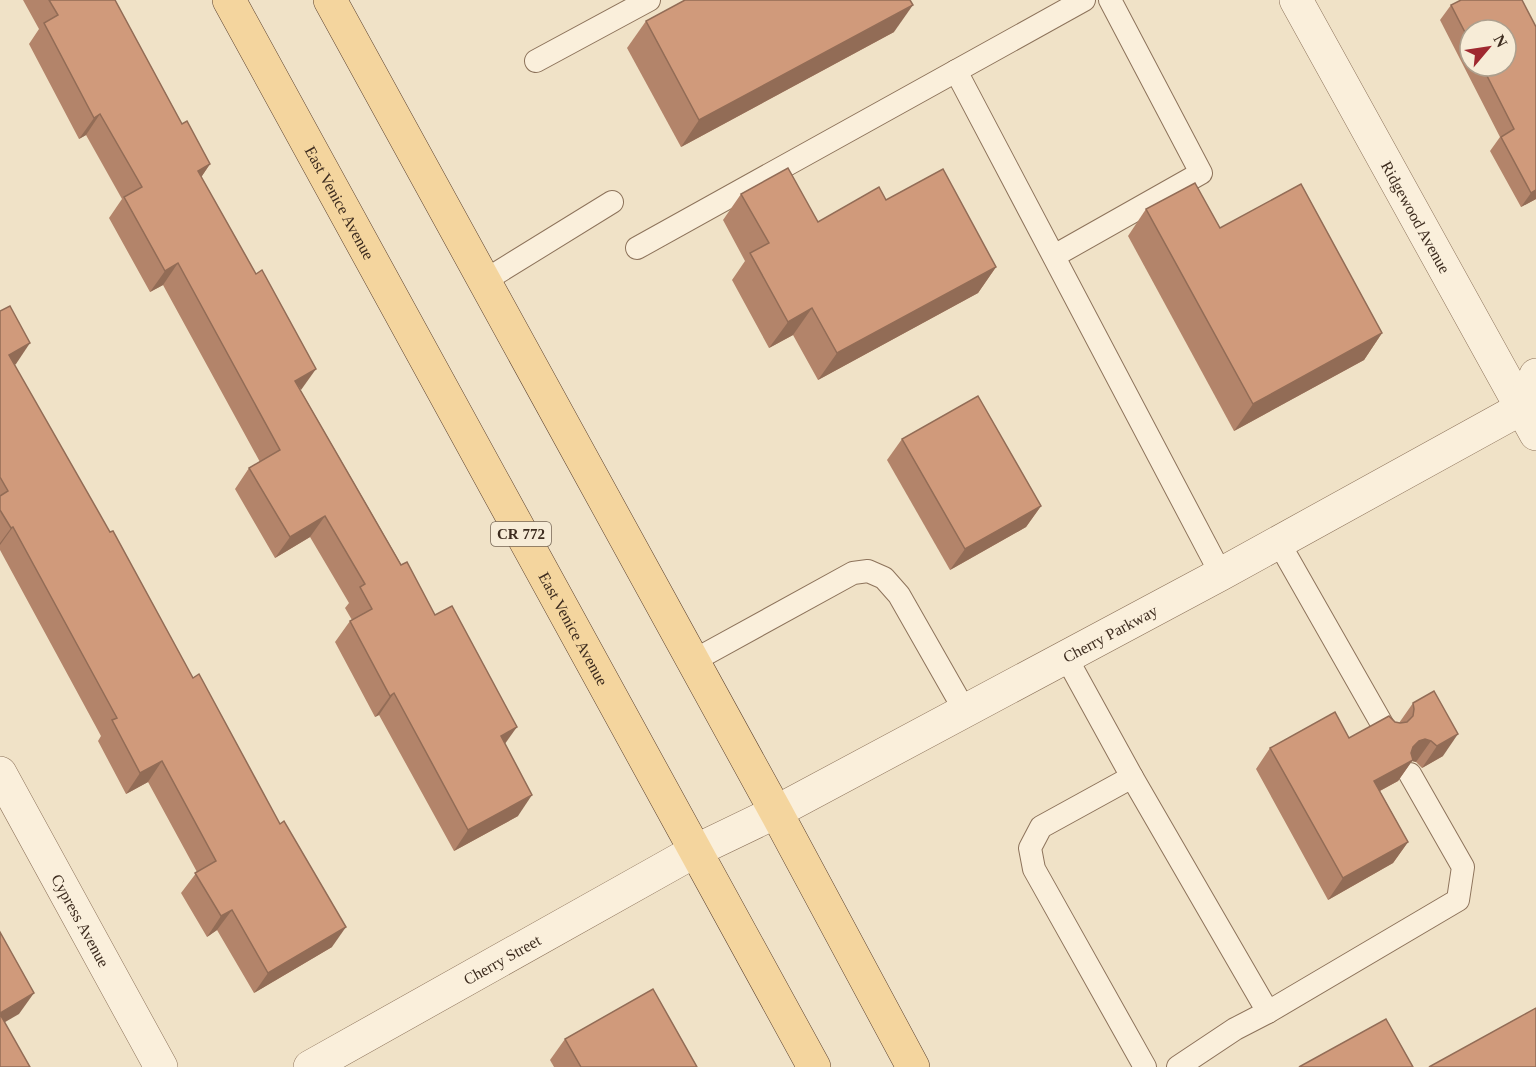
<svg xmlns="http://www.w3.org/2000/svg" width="1536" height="1067" viewBox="0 0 1536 1067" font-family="Georgia,serif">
  <rect width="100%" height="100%" fill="#f0e2c7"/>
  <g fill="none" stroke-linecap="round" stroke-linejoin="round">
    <defs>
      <g id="service">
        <path d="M 536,61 L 649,0"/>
        <path d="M 956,71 L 1221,574"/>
        <path d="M 637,248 L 1084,0"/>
        <path d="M 1054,256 L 1201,173 L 1110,0"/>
        <path d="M 484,281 L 612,202"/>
        <path d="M 1279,543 L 1386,731"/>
        <path d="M 1066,657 L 1132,777 L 1268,1012 L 1235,1029 L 1178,1067"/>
        <path d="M 693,661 L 853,573 L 868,571 L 884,578 L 899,595 L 965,711"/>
        <path d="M 1132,777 L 1041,827 L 1030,848 L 1034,869 L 1145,1067"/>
        <path d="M 1268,1012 L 1458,900 L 1463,867 L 1410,774"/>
      </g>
      <g id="minor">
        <path id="s1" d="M 1296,0 L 1536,434"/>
        <path d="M 1522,408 L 1536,375"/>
        <path id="s2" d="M 0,773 L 161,1067"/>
        <path id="s3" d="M 310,1067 L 695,851 L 776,812 L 1221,574 L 1522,408 L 1536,408"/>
      </g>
      <g id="primary">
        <path id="s4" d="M 229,0 L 814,1067"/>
        <path d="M 330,0 L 776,812 L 913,1067"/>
      </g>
    </defs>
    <use href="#service" stroke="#8d735b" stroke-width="24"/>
    <use href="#minor" stroke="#8d735b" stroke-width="34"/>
    <use href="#primary" stroke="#5b412f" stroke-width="34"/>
    <use href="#service" stroke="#faefdb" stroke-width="22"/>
    <use href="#minor" stroke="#faefdb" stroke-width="33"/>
    <use href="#primary" stroke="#f4d59e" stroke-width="33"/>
  </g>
  <g fill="#b3846a" fill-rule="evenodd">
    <path d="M 23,0 L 115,0 L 182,124 L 210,164 L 201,177 L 301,391 L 505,744 L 518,816 L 454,851 L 379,715 L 375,717 L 335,642 L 350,621 L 352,620 L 345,608 L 349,603 L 310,537 L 275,558 L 235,489 L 249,468 L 260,462 L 163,285 L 150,292 L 109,218 L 122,199 L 86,135 L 79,139 L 29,44 L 39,29 Z"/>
    <path d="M 1451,5 L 1536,27 L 1536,199 L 1521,207 L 1490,151 L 1500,137 L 1440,20 ZM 1470,30 L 1506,66 L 1470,66 Z"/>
    <path d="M 646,21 L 894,32 L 681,147 L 627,48 Z"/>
    <path d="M 741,194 L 818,222 L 886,200 L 996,267 L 978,293 L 818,380 L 793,335 L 769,348 L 732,280 L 745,261 L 723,220 Z"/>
    <path d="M 1146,209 L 1220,228 L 1382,333 L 1364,360 L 1234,431 L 1128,236 Z"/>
    <path d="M 0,311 L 16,364 L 14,365 L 332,947 L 254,993 L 217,930 L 207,937 L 181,893 L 197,872 L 148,782 L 126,794 L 98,741 L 101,736 L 0,550 Z"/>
    <path d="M 902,439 L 1041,506 L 1026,527 L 950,570 L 887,460 Z"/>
    <path d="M 1413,703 L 1443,756 L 1422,768 L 1416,762 L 1412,761 L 1398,781 L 1380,791 L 1408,842 L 1393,863 L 1328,900 L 1256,769 L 1270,748 L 1349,738 L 1395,722 L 1399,723 Z"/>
    <path d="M 565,1039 L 697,1067 L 554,1067 L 550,1060 Z"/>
  </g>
  <g fill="#926c56">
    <path d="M 913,5 L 894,32 L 681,147 L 699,120 Z"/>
    <path d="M 100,114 L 86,135 L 79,139 L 94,118 Z"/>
    <path d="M 210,164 L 196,185 L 198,171 Z"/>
    <path d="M 1536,190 L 1536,199 L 1521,207 L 1531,193 Z"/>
    <path d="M 178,263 L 163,285 L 150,292 L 165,271 Z"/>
    <path d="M 996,267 L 978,293 L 818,380 L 837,353 Z"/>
    <path d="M 812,308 L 793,335 L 769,348 L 788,322 Z"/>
    <path d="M 1382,333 L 1364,360 L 1234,431 L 1253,404 Z"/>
    <path d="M 30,343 L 16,364 L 0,372 L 9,355 Z"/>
    <path d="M 316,369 L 301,390 L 295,381 Z"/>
    <path d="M 1041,506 L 1026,527 L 950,570 L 965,549 Z"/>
    <path d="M 325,516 L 310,537 L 275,558 L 290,537 Z"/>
    <path d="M 13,527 L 0,545 L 0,543 L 11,528 Z"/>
    <path d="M 394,693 L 379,715 L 375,717 L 390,696 Z"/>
    <path d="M 517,727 L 502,748 L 501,736 Z"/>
    <path d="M 1458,734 L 1443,756 L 1422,768 L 1437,746 Z"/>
    <path d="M 1425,739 L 1431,741 L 1416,762 L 1412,761 L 1398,781 L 1359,802 L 1374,781 L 1404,762 L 1413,747 L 1419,741 Z"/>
    <path d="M 162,761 L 148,782 L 126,794 L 140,773 Z"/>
    <path d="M 532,795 L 518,816 L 454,851 L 468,830 Z"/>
    <path d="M 1408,842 L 1393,863 L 1328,900 L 1343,878 Z"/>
    <path d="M 232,910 L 217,930 L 207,937 L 221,916 Z"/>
    <path d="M 346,927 L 332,947 L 254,993 L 268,973 Z"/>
    <path d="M 34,993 L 19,1014 L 0,1025 L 0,1013 Z"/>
  </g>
  <g fill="#d09a7b" stroke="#926c56" stroke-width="1.5">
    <path d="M 49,0 L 115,0 L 182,124 L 187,121 L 210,164 L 198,171 L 256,274 L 262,270 L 316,369 L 295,381 L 401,565 L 407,562 L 435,615 L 452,606 L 517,727 L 501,736 L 532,795 L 468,830 L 394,693 L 390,696 L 350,621 L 372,609 L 360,587 L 365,584 L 325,516 L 290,537 L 249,468 L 280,450 L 178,263 L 165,271 L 124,197 L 142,187 L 100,114 L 94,118 L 44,23 L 58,15 Z"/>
    <path d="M 685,0 L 910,0 L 913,5 L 699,120 L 646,21 Z"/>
    <path d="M 1461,0 L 1522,0 L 1536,27 L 1536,190 L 1531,193 L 1501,137 L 1514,129 L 1482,66 L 1506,66 L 1506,30 L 1470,30 L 1470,42 L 1451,5 Z"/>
    <path d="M 788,168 L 818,222 L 879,187 L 886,200 L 943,169 L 996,267 L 837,353 L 812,308 L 788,322 L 750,253 L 769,243 L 741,194 Z"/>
    <path d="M 1195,183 L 1220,228 L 1301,184 L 1382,333 L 1253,404 L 1146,209 Z"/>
    <path d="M 10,306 L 30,343 L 9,355 L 110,532 L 113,531 L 193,678 L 199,674 L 280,824 L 284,821 L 346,927 L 268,973 L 232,910 L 221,916 L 195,873 L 216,861 L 162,761 L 140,773 L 112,720 L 117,718 L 13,527 L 11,528 L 0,510 L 0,496 L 8,491 L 0,477 L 0,311 Z"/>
    <path d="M 978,396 L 1041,506 L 965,549 L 902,439 Z"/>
    <path d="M 1434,691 L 1458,734 L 1437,746 L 1431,741 L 1425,739 L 1419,741 L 1413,747 L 1411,753 L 1413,760 L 1374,781 L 1408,842 L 1343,878 L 1270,748 L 1335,712 L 1349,738 L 1389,716 L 1395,722 L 1400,723 L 1407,722 L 1413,716 L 1414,709 L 1413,703 Z"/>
    <path d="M 0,932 L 34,993 L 0,1013 Z"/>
    <path d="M 653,989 L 697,1067 L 581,1067 L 565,1039 Z"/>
    <path d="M 1536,1008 L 1536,1067 L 1429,1067 Z"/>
    <path d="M 0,1014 L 30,1067 L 0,1067 Z"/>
    <path d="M 1386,1019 L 1413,1067 L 1299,1067 Z"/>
  </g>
  <g text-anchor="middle" stroke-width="4.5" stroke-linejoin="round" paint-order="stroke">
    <rect fill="#f7ecd7" stroke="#756656" stroke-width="1.5" x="491" y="522" width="60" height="24" rx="4.5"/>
    <g font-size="15" font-weight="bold" fill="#3d2c1f">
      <text x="521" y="539">CR 772</text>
    </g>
    <g font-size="16" fill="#3d2c1f" stroke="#f7ecd7">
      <text dy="6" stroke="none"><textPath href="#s4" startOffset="231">East Venice Avenue</textPath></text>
      <text dy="6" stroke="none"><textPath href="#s1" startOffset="248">Ridgewood Avenue</textPath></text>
      <text dy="6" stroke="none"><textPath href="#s4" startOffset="717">East Venice Avenue</textPath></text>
      <text dy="6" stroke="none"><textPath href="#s3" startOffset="910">Cherry Parkway</textPath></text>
      <text dy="6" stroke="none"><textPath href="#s2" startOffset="168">Cypress Avenue</textPath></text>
      <text dy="6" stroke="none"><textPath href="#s3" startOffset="220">Cherry Street</textPath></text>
    </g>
  </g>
  <g transform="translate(1488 48) rotate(61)"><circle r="28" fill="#f7ecd7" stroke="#ad9f8d" stroke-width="1.5"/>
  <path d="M0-4.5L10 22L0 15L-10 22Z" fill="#9f282f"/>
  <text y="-9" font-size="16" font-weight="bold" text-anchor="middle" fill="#3d2c1f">N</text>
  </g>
</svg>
